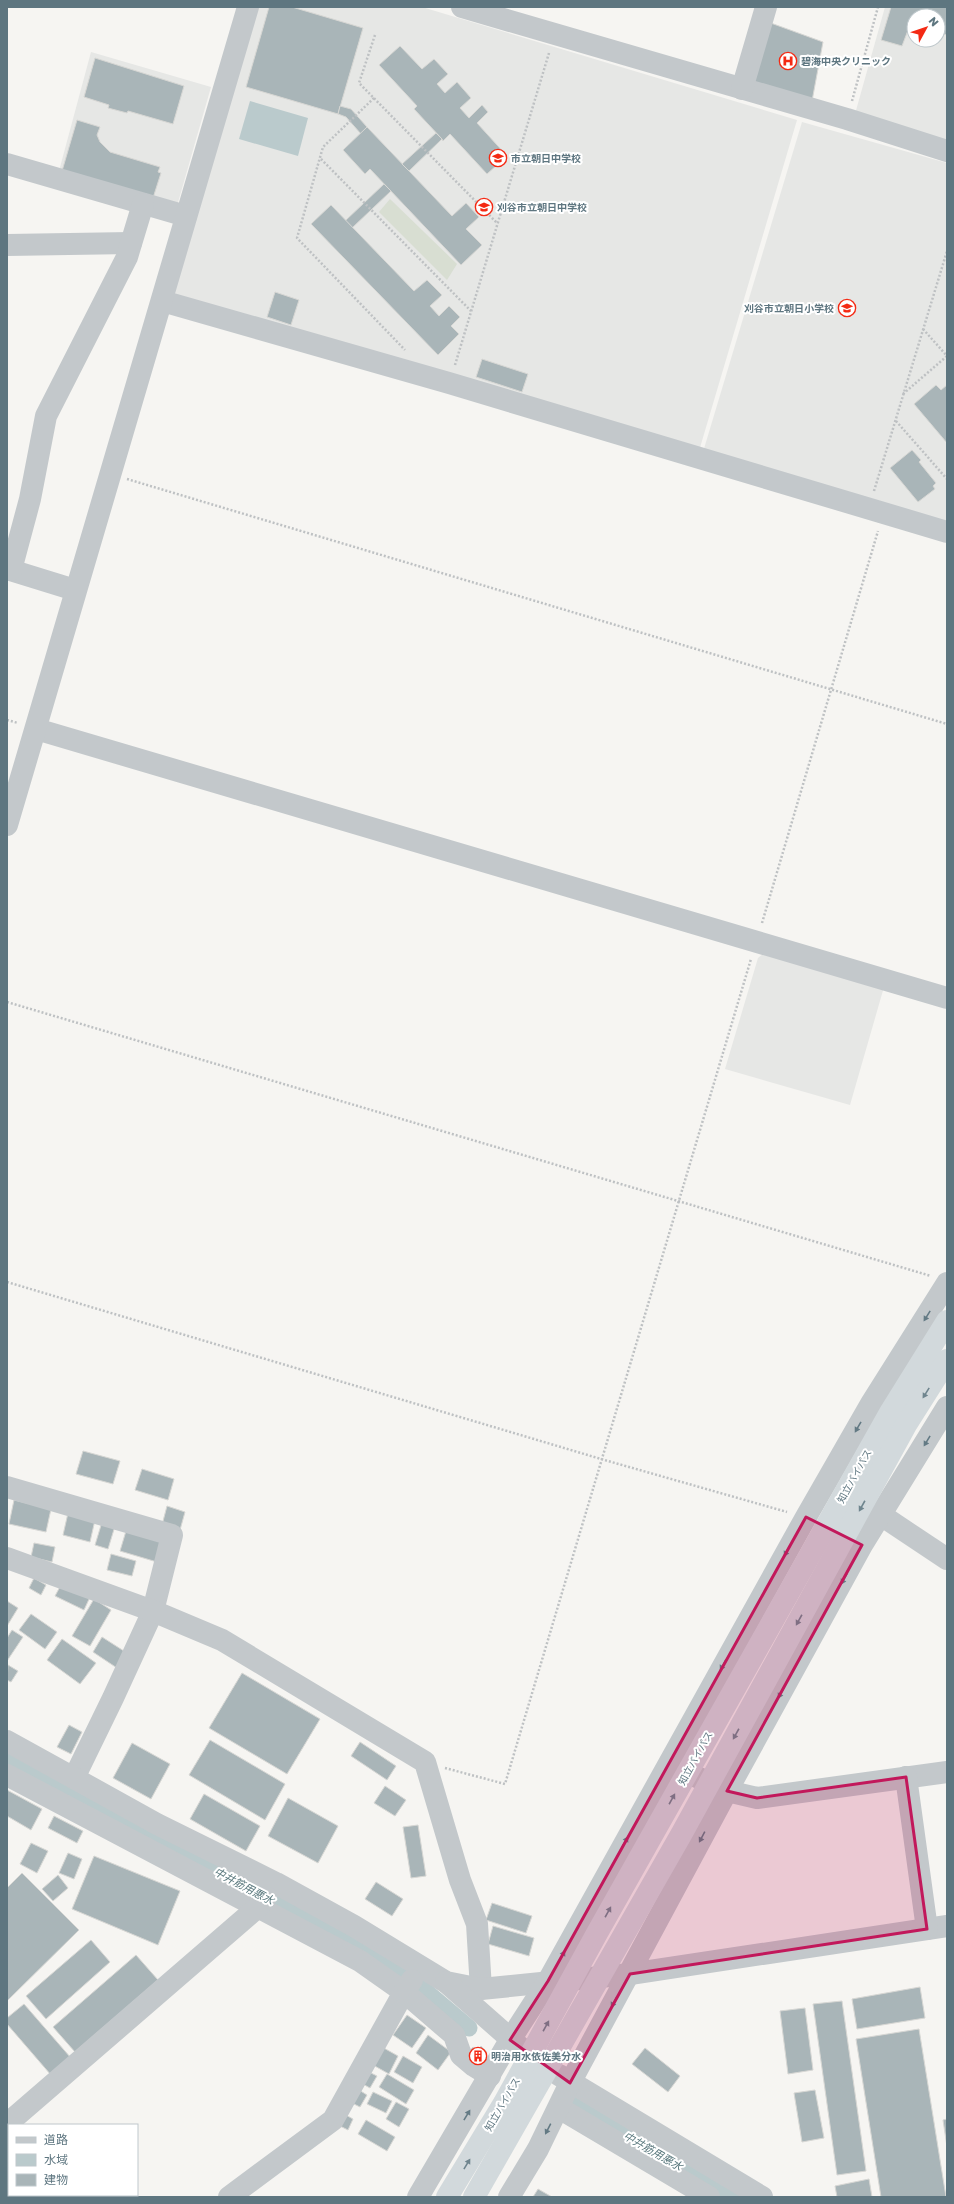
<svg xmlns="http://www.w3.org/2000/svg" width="954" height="2204" viewBox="0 0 954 2204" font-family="'Golos Text','Noto Sans JP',sans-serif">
  <rect width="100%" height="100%" fill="#f6f5f2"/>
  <g fill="#e6e7e5" fill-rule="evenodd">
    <path d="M 256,7 L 422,7 L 797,120 L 699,451 L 172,294 Z"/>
    <path d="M 885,7 L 947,7 L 947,145 L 855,114 ZM 914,16 L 938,16 L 938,40 L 914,40 Z"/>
    <path d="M 91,52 L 211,87 L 177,206 L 59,171 Z"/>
    <path d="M 802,122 L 947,163 L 947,524 L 703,452 Z"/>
    <path d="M 764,953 L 884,987 L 850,1105 L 725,1069 L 758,958 Z"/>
  </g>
  <path fill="#d8ded2" d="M 390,199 L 457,264 L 447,280 L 379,212 Z"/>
  <path fill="#bacacc" d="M 250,101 L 308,118 L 298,156 L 239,139 Z"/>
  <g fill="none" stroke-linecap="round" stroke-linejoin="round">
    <g stroke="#bacacc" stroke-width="17">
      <path d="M 7,1761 L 363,1949 L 410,1978 L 469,2028"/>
      <path d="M 575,2104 L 732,2197"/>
    </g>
  </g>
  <g fill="#a9b5b8" stroke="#d7d7d4">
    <path d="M 269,7 L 292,7 L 363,28 L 338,114 L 246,87 Z"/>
    <path d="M 891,7 L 947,7 L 947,35 L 938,33 L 938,16 L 914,16 L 914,26 L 910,25 L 902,46 L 881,40 Z"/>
    <path d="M 768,22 L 823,42 L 812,101 L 752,81 Z"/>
    <path d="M 400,46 L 422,69 L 434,59 L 448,74 L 437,84 L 445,93 L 457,82 L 471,98 L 460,108 L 469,118 L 482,105 L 488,112 L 477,123 L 507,156 L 487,174 L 450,134 L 443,141 L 442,139 L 414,109 L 417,106 L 379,65 Z"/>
    <path d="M 95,58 L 184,86 L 173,124 L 128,111 L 127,113 L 108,108 L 109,105 L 84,97 Z"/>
    <path d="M 340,106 L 351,109 L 367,127 L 361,134 L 346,117 L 338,114 Z"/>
    <path d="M 77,120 L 100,127 L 97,135 L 100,142 L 110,152 L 160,167 L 158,172 L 161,173 L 153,198 L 62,171 Z"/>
    <path d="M 367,127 L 452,216 L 466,203 L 479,217 L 466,229 L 482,245 L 461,265 L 370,169 L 365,174 L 343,150 Z"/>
    <path d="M 436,133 L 442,139 L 409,171 L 402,164 Z"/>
    <path d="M 384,184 L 391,191 L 352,228 L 345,221 Z"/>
    <path d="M 331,205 L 414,291 L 427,280 L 442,295 L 430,306 L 439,316 L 449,306 L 460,317 L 451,326 L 459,334 L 438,355 L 311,224 Z"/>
    <path d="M 275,292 L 299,300 L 291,325 L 267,317 Z"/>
    <path d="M 482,359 L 528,374 L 522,392 L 476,377 Z"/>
    <path d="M 936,385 L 941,390 L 947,385 L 947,443 L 914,404 Z"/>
    <path d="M 912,450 L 921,460 L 919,462 L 936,483 L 933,486 L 935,489 L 918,502 L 890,468 Z"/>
    <path d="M 83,1451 L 120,1461 L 113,1484 L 76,1474 Z"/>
    <path d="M 142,1469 L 174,1479 L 168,1500 L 135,1490 Z"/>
    <path d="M 14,1500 L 51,1509 L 46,1532 L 9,1524 Z"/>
    <path d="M 167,1506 L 185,1512 L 180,1530 L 162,1525 Z"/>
    <path d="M 68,1513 L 95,1520 L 90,1542 L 63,1535 Z"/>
    <path d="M 102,1522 L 115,1526 L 108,1549 L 95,1545 Z"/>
    <path d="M 126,1531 L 163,1541 L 157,1562 L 120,1551 Z"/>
    <path d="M 34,1543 L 55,1547 L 52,1562 L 31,1557 Z"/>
    <path d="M 111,1554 L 136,1561 L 132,1576 L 107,1570 Z"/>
    <path d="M 34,1578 L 46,1585 L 41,1595 L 29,1588 Z"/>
    <path d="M 62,1583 L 90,1597 L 84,1610 L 55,1596 Z"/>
    <path d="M 94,1599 L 111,1610 L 90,1646 L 72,1636 Z"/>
    <path d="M 7,1601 L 18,1608 L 7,1626 Z"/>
    <path d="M 31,1614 L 57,1632 L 45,1649 L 19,1630 Z"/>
    <path d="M 12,1630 L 23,1637 L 7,1661 L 7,1638 Z"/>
    <path d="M 102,1637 L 127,1653 L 117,1668 L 93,1652 Z"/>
    <path d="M 62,1639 L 96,1663 L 80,1684 L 47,1660 Z"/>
    <path d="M 8,1665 L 18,1671 L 11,1682 L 7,1680 Z"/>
    <path d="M 242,1673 L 320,1719 L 287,1774 L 209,1728 Z"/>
    <path d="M 69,1725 L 82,1732 L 71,1754 L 57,1747 Z"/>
    <path d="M 210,1740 L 285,1784 L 265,1820 L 189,1775 Z"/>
    <path d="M 360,1742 L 396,1766 L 387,1780 L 351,1756 Z"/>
    <path d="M 132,1743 L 170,1764 L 151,1799 L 113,1778 Z"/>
    <path d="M 385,1786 L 406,1800 L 395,1816 L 374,1803 Z"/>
    <path d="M 7,1790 L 42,1809 L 31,1830 L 7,1816 Z"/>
    <path d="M 204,1794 L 260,1826 L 246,1851 L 190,1819 Z"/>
    <path d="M 288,1798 L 338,1826 L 318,1863 L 268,1836 Z"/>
    <path d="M 54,1816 L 83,1831 L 77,1843 L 48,1828 Z"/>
    <path d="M 418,1825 L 426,1876 L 411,1878 L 403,1827 Z"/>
    <path d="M 31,1843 L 48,1851 L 37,1873 L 20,1864 Z"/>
    <path d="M 68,1853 L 82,1859 L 74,1879 L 59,1873 Z"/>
    <path d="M 94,1856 L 180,1891 L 158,1945 L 72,1909 Z"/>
    <path d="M 22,1873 L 79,1930 L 7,2001 L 7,1888 Z"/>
    <path d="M 58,1875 L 68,1888 L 53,1901 L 42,1889 Z"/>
    <path d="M 376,1882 L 403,1899 L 392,1916 L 365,1899 Z"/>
    <path d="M 492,1903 L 532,1916 L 526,1933 L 486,1920 Z"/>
    <path d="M 493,1926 L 534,1938 L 529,1956 L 488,1944 Z"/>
    <path d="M 91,1940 L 110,1962 L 46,2019 L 26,1996 Z"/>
    <path d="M 136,1955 L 158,1980 L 75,2052 L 53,2027 Z"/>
    <path d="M 920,1987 L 925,2018 L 857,2029 L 852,1999 Z"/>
    <path d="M 842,2001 L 866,2171 L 837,2175 L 813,2004 Z"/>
    <path d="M 24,2004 L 71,2058 L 51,2075 L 7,2024 L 7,2018 Z"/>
    <path d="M 805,2008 L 813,2070 L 788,2074 L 780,2011 Z"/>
    <path d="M 407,2015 L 426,2028 L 412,2048 L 393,2035 Z"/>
    <path d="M 919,2029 L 946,2197 L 881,2197 L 856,2039 Z"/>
    <path d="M 428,2035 L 451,2052 L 438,2070 L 416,2053 Z"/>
    <path d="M 481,2046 L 487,2052 L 479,2061 L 468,2052 L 473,2047 L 477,2050 Z"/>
    <path d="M 382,2047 L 398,2056 L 389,2074 L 373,2065 Z"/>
    <path d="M 645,2048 L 680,2076 L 668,2092 L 632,2064 Z"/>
    <path d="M 403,2056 L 422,2067 L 413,2083 L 394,2072 Z"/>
    <path d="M 367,2071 L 377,2076 L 370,2088 L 361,2083 Z"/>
    <path d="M 387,2074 L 414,2090 L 406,2104 L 379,2087 Z"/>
    <path d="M 359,2090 L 367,2095 L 360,2107 L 352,2103 Z"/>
    <path d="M 815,2090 L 824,2138 L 802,2142 L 794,2093 Z"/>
    <path d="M 373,2092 L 392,2101 L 386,2113 L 367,2104 Z"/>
    <path d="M 396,2102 L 409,2109 L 399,2127 L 386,2119 Z"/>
    <path d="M 344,2114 L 353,2119 L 348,2130 L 338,2125 Z"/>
    <path d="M 947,2119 L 947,2147 L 943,2120 Z"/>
    <path d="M 366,2120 L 395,2137 L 387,2151 L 358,2134 Z"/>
    <path d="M 869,2179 L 872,2197 L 837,2197 L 835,2186 Z"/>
    <path d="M 538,2189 L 552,2197 L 533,2197 Z"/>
  </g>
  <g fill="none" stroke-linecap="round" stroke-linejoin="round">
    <g stroke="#bec1c3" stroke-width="2.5" stroke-dasharray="2 2" stroke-linecap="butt">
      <path d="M 375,35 L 359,83 L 497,223"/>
      <path d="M 374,98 L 323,147 L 297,238 L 405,350"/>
      <path d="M 852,101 L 878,7"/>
      <path d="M 321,159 L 471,311"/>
      <path d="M 923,329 L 947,356"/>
      <path d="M 455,365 L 549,53"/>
      <path d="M 903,394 L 947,356"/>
      <path d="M 896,421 L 947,479"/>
      <path d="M 127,479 L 947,724"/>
      <path d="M 874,491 L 947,251"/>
      <path d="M 7,720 L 18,723"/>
      <path d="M 762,923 L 878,531"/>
      <path d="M 7,1002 L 931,1276"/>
      <path d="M 7,1282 L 601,1459 L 787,1512"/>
      <path d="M 445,1768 L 505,1784 L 751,959"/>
    </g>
    <g stroke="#c3c8cb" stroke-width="22">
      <path d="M 462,7 L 847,119 L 947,151"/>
      <path d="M 742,89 L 766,7"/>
      <path d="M 7,164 L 186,216"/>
      <path d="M 7,245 L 131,243"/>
      <path d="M 162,301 L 449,383 L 947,532"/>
      <path d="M 7,569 L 75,590"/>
      <path d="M 11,570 L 30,499 L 46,416 L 127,257 L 143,204"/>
      <path d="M 36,729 L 947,998"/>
      <path d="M 7,825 L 248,7"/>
      <path d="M 7,1487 L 172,1535 L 153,1611 L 113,1698 L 74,1778"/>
      <path d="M 881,1515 L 947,1559"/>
      <path d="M 7,1558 L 153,1611 L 222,1640 L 425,1762 L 460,1880 L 477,1924 L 481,1989"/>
      <path d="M 7,1741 L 157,1824 L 276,1883 L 354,1926 L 446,1982 L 481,1989 L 630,1974 L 947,1926"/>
      <path d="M 671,1765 L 727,1791 L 757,1798 L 947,1772"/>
      <path d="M 7,1775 L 360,1961 L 404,1992 L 333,2120 L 229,2197"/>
      <path d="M 906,1777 L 927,1929"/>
      <path d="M 412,1980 L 404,1992 L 454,2035 L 461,2055 L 474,2066 L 490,2076"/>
      <path d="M 446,1982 L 521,2048"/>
      <path d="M 559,2075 L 762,2197"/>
      <path d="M 559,2108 L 709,2197"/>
      <path d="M 7,2124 L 258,1907 L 266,1897"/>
      <path d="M 7,2187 L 9,2189"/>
      <path d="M 418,2197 L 510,2040 L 548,1981 L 806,1517 L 872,1402 L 947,1283"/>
      <path d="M 509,2197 L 538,2149 L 570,2083 L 727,1791 L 862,1545 L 947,1407"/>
    </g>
    <g stroke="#d2d9dc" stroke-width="22">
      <path d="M 447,2197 L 504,2103 L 596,1935 L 891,1411 L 947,1321"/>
      <path d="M 474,2197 L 682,1833 L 906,1425 L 947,1360"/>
    </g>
  </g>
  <defs><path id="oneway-solid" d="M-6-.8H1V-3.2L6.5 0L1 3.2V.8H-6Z"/></defs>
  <g fill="#637a84">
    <use href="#oneway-solid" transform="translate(927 1316) rotate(122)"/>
    <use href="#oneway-solid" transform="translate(858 1427) rotate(120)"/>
    <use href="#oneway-solid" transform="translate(927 1441) rotate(121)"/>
    <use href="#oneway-solid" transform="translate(787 1551) rotate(119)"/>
    <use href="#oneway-solid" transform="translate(844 1579) rotate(119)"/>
    <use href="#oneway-solid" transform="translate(723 1665) rotate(119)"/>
    <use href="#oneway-solid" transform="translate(781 1693) rotate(119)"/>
    <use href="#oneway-solid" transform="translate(702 1837) rotate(118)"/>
    <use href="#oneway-solid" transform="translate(625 1842) rotate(-61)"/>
    <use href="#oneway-solid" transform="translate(562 1956) rotate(-61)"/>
    <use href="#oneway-solid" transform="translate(614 2002) rotate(119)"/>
    <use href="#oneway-solid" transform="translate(467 2115) rotate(-59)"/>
    <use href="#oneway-solid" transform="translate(548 2129) rotate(117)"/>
  </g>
  <g fill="#6f858e">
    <use href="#oneway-solid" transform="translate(926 1393) rotate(122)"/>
    <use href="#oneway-solid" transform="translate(862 1506) rotate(119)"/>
    <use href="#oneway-solid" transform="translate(799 1620) rotate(119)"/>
    <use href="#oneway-solid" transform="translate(736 1734) rotate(119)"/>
    <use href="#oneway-solid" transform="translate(672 1799) rotate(-61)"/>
    <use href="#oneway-solid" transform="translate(608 1912) rotate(-61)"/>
    <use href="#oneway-solid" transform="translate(546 2026) rotate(-61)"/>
    <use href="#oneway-solid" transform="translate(467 2164) rotate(-59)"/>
  </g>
  <path fill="#c2185b" fill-opacity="0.2" stroke="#c2185b" stroke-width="3" stroke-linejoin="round" d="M 806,1517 L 862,1545 L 727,1791 L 757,1798 L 906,1777 L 927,1929 L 630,1974 L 570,2083 L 510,2040 L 548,1981 Z"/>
  <defs>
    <symbol id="hospital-ring" viewBox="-11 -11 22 22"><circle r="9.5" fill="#fff" stroke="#f42a14" stroke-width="1.5"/><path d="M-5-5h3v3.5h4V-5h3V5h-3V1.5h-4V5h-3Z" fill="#f42a14"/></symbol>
    <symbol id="school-ring" viewBox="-11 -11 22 22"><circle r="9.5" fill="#fff" stroke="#f42a14" stroke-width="1.5"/><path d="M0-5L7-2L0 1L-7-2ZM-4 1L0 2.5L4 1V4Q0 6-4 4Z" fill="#f42a14"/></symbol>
    <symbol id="building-ring" viewBox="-11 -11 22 22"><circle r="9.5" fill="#fff" stroke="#f42a14" stroke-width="1.5"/><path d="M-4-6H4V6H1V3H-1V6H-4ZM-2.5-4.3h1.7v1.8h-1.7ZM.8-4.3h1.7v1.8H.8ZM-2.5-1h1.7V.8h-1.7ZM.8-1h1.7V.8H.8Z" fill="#f42a14"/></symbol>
  </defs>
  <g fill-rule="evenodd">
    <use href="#hospital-ring" x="778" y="51" width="20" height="20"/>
    <use href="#school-ring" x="488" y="148" width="20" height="20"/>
    <use href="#school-ring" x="474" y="197" width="20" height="20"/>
    <use href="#school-ring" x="837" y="298" width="20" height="20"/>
    <use href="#building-ring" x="468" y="2046" width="20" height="20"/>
  </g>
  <g text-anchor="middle" stroke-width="4" stroke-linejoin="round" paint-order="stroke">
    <g font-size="10" font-weight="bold" fill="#5e7680" stroke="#fff" text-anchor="start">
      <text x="801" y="65">碧海中央クリニック</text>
      <text x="511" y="162">市立朝日中学校</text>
      <text x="497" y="211">刈谷市立朝日中学校</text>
      <text x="834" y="312" text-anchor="end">刈谷市立朝日小学校</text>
      <text x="491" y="2060">明治用水依佐美分水</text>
    </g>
    <g font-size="10" fill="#5e7680" stroke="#fff">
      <text transform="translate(854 1476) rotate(-61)" y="4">知立バイパス</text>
      <text transform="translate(695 1758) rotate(-61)" y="4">知立バイパス</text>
      <text transform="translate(502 2104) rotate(-60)" y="4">知立バイパス</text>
    </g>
    <g font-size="11" font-style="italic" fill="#58777c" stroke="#fff">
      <text transform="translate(244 1886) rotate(28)" y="4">中井筋用悪水</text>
      <text transform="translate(653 2151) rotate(30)" y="4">中井筋用悪水</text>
    </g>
  </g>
  <rect width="954" height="2204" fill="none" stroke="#5e7680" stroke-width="16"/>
  <rect x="8" y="2124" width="130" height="72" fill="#ffffff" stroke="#bfc8cc"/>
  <rect x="16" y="2137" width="20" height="6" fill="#c3c8cb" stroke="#bfc8cc"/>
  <text x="44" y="2144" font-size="12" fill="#5e7680">道路</text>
  <rect x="16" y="2154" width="20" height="12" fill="#bacacc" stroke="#bfc8cc"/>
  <text x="44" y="2164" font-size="12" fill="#5e7680">水域</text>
  <rect x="16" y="2174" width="20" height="12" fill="#a9b5b8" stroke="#bfc8cc"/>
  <text x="44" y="2184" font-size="12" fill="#5e7680">建物</text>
  <g transform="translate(926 28) rotate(50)"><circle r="19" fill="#ffffff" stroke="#bfc8cc"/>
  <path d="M0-3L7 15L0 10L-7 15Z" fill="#f42a14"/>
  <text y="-6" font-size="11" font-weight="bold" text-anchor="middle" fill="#5e7680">N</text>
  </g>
</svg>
